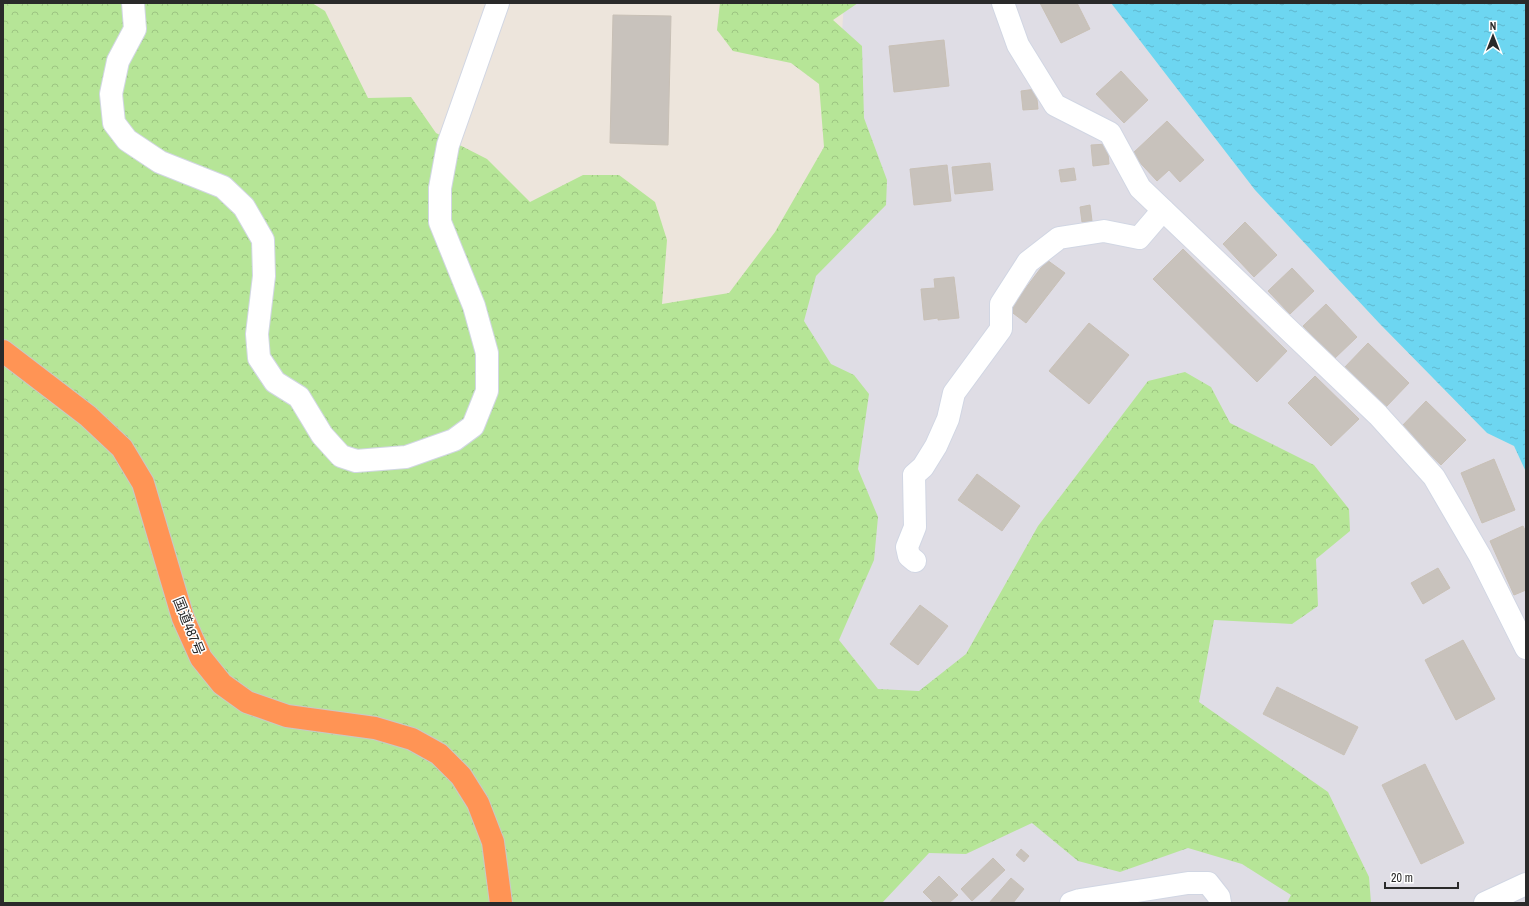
<svg xmlns="http://www.w3.org/2000/svg" width="1529" height="906" viewBox="0 0 1529 906" font-family="'Archivo Narrow','Noto Sans JP',sans-serif">
  <defs>
    <pattern id="forest-crowns" width="20" height="18" patternUnits="userSpaceOnUse"><rect width="20" height="18" fill="#b6e597"/><path d="M2 6a3 3 0 1 1 6 0M12 15a3 3 0 1 1 6 0" fill="none" stroke="#9dc582"/></pattern>
    <pattern id="water-ripples" width="26" height="14" patternUnits="userSpaceOnUse"><rect width="26" height="14" fill="#6dd6f1"/><path d="M2 4q2-2 4 0t4 0M15 11q2-2 4 0t4 0" fill="none" stroke="#5fb8cf"/></pattern>
  </defs>
  <rect width="100%" height="100%" fill="#ede5dc"/>
  <path fill="#dfdde5" d="M 844,3 L 1111,3 L 1255,190 L 1379,323 L 1487,433 L 1514,446 L 1526,472 L 1526,903 L 554,903 L 832,179 Z"/>
  <path fill="url(#forest-crowns)" d="M 3,3 L 312,3 L 325,11 L 368,98 L 411,97 L 436,133 L 487,159 L 530,202 L 583,175 L 619,175 L 655,202 L 667,240 L 662,304 L 729,293 L 775,232 L 824,147 L 819,84 L 791,63 L 733,51 L 717,30 L 720,3 L 858,3 L 833,20 L 862,46 L 864,118 L 887,180 L 886,205 L 816,276 L 804,321 L 831,364 L 854,375 L 869,394 L 858,469 L 878,517 L 874,560 L 839,640 L 878,689 L 919,691 L 966,654 L 1038,526 L 1148,381 L 1185,372 L 1211,387 L 1230,423 L 1314,465 L 1349,509 L 1350,531 L 1316,559 L 1318,606 L 1292,624 L 1214,620 L 1199,702 L 1328,792 L 1369,877 L 1371,903 L 1287,903 L 1291,895 L 1242,864 L 1188,848 L 1120,872 L 1078,861 L 1032,823 L 966,854 L 929,853 L 882,903 L 3,903 Z"/>
  <path fill="url(#water-ripples)" d="M 1111,3 L 1526,3 L 1526,472 L 1514,446 L 1487,433 L 1379,323 L 1255,190 Z"/>
  <g fill="#c8c2bc" stroke="#c8c0b6">
    <path d="M 1040,3 L 1077,3 L 1090,29 L 1061,43 Z"/>
    <path d="M 613,15 L 671,16 L 668,145 L 610,143 Z"/>
    <path d="M 944,40 L 949,86 L 894,92 L 889,46 Z"/>
    <path d="M 1121,71 L 1148,100 L 1124,123 L 1096,94 Z"/>
    <path d="M 1036,89 L 1038,109 L 1023,110 L 1021,91 Z"/>
    <path d="M 1167,121 L 1204,160 L 1180,182 L 1169,170 L 1157,181 L 1132,154 Z"/>
    <path d="M 1107,144 L 1109,164 L 1093,166 L 1091,145 Z"/>
    <path d="M 990,163 L 993,190 L 955,194 L 952,167 Z"/>
    <path d="M 947,165 L 951,201 L 914,205 L 910,169 Z"/>
    <path d="M 1074,168 L 1076,180 L 1061,182 L 1059,170 Z"/>
    <path d="M 1090,205 L 1092,221 L 1082,222 L 1080,207 Z"/>
    <path d="M 1245,222 L 1277,255 L 1254,277 L 1223,244 Z"/>
    <path d="M 1183,249 L 1287,351 L 1257,382 L 1153,279 Z"/>
    <path d="M 1047,260 L 1065,273 L 1026,323 L 1009,310 Z"/>
    <path d="M 1292,268 L 1314,291 L 1290,314 L 1268,291 Z"/>
    <path d="M 954,277 L 959,318 L 938,320 L 938,318 L 924,320 L 921,289 L 935,288 L 934,279 Z"/>
    <path d="M 1326,304 L 1357,337 L 1334,359 L 1303,326 Z"/>
    <path d="M 1089,323 L 1129,355 L 1089,404 L 1049,371 Z"/>
    <path d="M 1368,343 L 1409,383 L 1385,408 L 1344,368 Z"/>
    <path d="M 1315,376 L 1359,419 L 1331,446 L 1288,403 Z"/>
    <path d="M 1426,401 L 1466,440 L 1441,465 L 1401,427 Z"/>
    <path d="M 1494,459 L 1515,510 L 1482,523 L 1461,473 Z"/>
    <path d="M 977,474 L 1020,506 L 1002,531 L 958,500 Z"/>
    <path d="M 1523,526 L 1526,532 L 1526,590 L 1514,595 L 1490,541 Z"/>
    <path d="M 1438,568 L 1450,588 L 1423,604 L 1411,583 Z"/>
    <path d="M 920,605 L 948,626 L 918,665 L 890,644 Z"/>
    <path d="M 1463,640 L 1495,699 L 1456,720 L 1425,660 Z"/>
    <path d="M 1277,687 L 1358,727 L 1344,755 L 1263,714 Z"/>
    <path d="M 1425,764 L 1464,843 L 1421,864 L 1382,785 Z"/>
    <path d="M 1021,849 L 1029,856 L 1024,862 L 1016,855 Z"/>
    <path d="M 993,858 L 1005,870 L 972,901 L 961,889 Z"/>
    <path d="M 939,876 L 958,895 L 949,903 L 934,903 L 923,892 Z"/>
    <path d="M 1011,878 L 1024,889 L 1013,903 L 989,903 Z"/>
  </g>
  <g fill="none" stroke-linecap="round" stroke-linejoin="round">
    <defs>
      <g id="minor">
        <path d="M 133,3 L 135,29 L 118,61 L 111,94 L 114,123 L 127,140 L 160,162 L 223,187 L 244,207 L 263,240 L 264,276 L 257,334 L 259,358 L 275,382 L 299,397 L 322,435 L 341,456 L 356,461 L 406,457 L 454,440 L 473,426 L 487,391 L 487,353 L 474,306 L 440,222 L 440,188 L 448,145 L 498,3"/>
        <path d="M 1003,3 L 1018,45 L 1055,105 L 1110,133 L 1140,188 L 1378,415 L 1434,477 L 1480,556 L 1526,648"/>
        <path d="M 915,561 L 909,556 L 907,547 L 915,527 L 914,475 L 923,467 L 936,446 L 948,419 L 954,393 L 1001,329 L 1001,304 L 1028,262 L 1059,238 L 1104,231 L 1139,238 L 1163,210"/>
        <path d="M 1071,903 L 1080,900 L 1188,883 L 1208,883 L 1219,897 L 1220,903"/>
        <path d="M 1485,903 L 1526,884"/>
      </g>
      <path id="highway" d="M 3,351 L 88,416 L 122,448 L 143,483 L 183,618 L 201,658 L 222,684 L 247,702 L 287,716 L 375,728 L 412,739 L 439,754 L 461,776 L 478,803 L 493,842 L 501,903"/>
    </defs>
    <use href="#minor" stroke="#d1d6e3" stroke-width="24"/>
    <use href="#highway" stroke="#c8c8c8" stroke-width="24"/>
    <use href="#minor" stroke="#fff" stroke-width="22"/>
    <use href="#highway" stroke="#ff9455" stroke-width="22"/>
  </g>
  <g text-anchor="middle" stroke-width="3" stroke-linejoin="round" paint-order="stroke">
    <g font-size="14" fill="#2a2a2a" stroke="#fff">
      <text transform="translate(189 626) rotate(68)" y="5">国道487号</text>
    </g>
  </g>
  <rect width="1529" height="906" fill="none" stroke="#2a2a2a" stroke-width="8"/>
  <g transform="translate(1493 36)" stroke="#ffffff" stroke-width="3" paint-order="stroke">
  <path d="M0-3L7 15L0 10L-7 15Z" fill="#2a2a2a"/>
  <text y="-6" font-size="11" font-weight="bold" text-anchor="middle" fill="#2a2a2a">N</text>
  </g>
  <path d="M1385 882v6h73v-6" fill="none" stroke="#2a2a2a" stroke-width="2"/>
  <text x="1391" y="882" font-size="12" fill="#2a2a2a" stroke="#ffffff" stroke-width="3" paint-order="stroke">20 m</text>
</svg>
